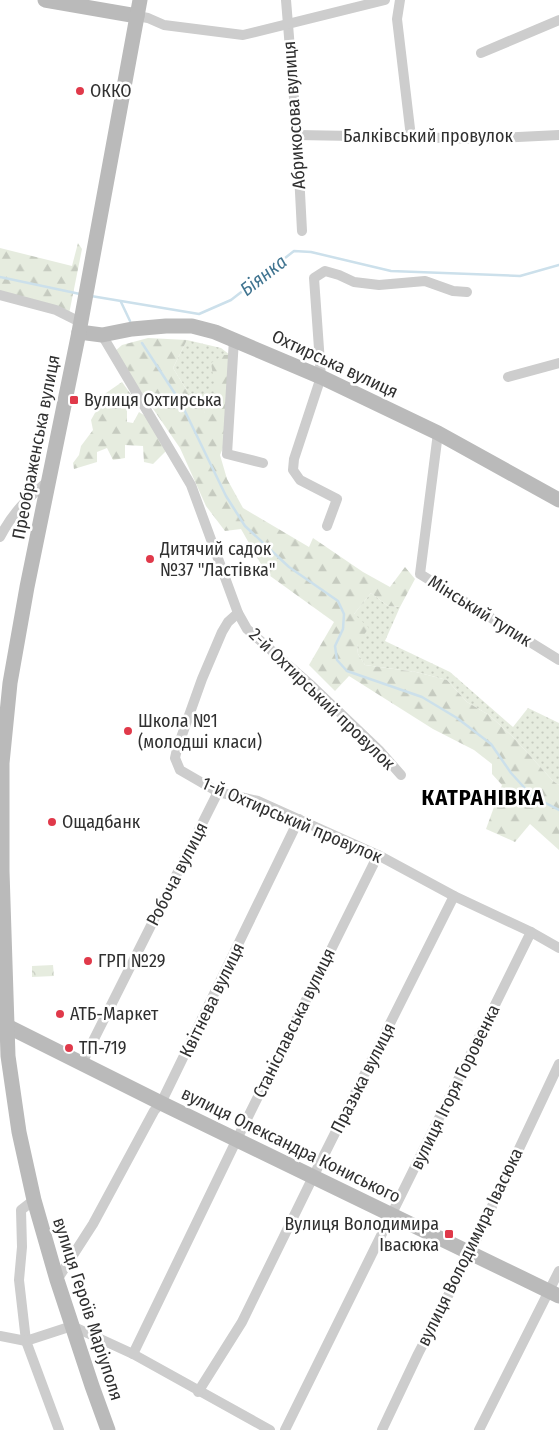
<svg xmlns="http://www.w3.org/2000/svg" width="559" height="1430" viewBox="0 0 559 1430" font-family="'Fira Sans Condensed',sans-serif">
  <defs>
    <pattern id="grass-dots" width="8" height="8" patternUnits="userSpaceOnUse" patternTransform="scale(1.25)"><rect width="8" height="8" fill="#e6ecdf"/><path d="M2 2h.1M6 6h.1" fill="none" stroke="#c6cbc0" stroke-width="1.8" stroke-linecap="round"/></pattern>
    <pattern id="forest-firs" width="22" height="20" patternUnits="userSpaceOnUse" patternTransform="scale(1.25)"><rect width="22" height="20" fill="#e6ecdf"/><path d="M5 1l3.5 6h-7zM16 11l3.5 6h-7z" fill="#c6cbc0"/></pattern>
    <pattern id="park-crowns" width="20" height="18" patternUnits="userSpaceOnUse" patternTransform="scale(1.25)"><rect width="20" height="18" fill="#e6ecdf"/><path d="M2 6a3 3 0 1 1 6 0M12 15a3 3 0 1 1 6 0" fill="none" stroke="#c6cbc0"/></pattern>
  </defs>
  <rect width="100%" height="100%" fill="#fff"/>
  <g fill="url(#grass-dots)">
    <path d="M 187,340 L 221,348 L 230,355 L 218,401 L 205,414 L 200,400 L 186,389 L 173,368 Z"/>
    <path d="M 371,593 L 388,606 L 400,607 L 385,641 L 450,672 L 513,727 L 528,708 L 559,723 L 559,785 L 553,781 L 513,737 L 489,715 L 467,702 L 447,680 L 416,672 L 365,665 L 358,654 L 354,614 Z"/>
  </g>
  <g fill="url(#forest-firs)">
    <path d="M 78,243 L 82,249 L 69,314 L 0,292 L 0,248 L 72,266 Z"/>
    <path d="M 148,338 L 187,340 L 173,368 L 186,389 L 200,400 L 205,413 L 212,401 L 217,400 L 211,363 L 223,355 L 230,355 L 225,443 L 220,455 L 227,479 L 243,508 L 309,547 L 313,538 L 363,572 L 390,587 L 405,567 L 415,579 L 400,607 L 388,606 L 371,593 L 354,614 L 369,628 L 357,644 L 358,654 L 365,665 L 416,672 L 447,680 L 467,702 L 489,715 L 513,737 L 553,781 L 559,785 L 559,850 L 530,824 L 515,842 L 486,829 L 502,785 L 492,774 L 492,764 L 474,750 L 433,729 L 349,676 L 335,691 L 309,665 L 334,622 L 266,573 L 241,529 L 225,531 L 206,506 L 180,448 L 114,352 L 122,345 Z"/>
    <path d="M 122,382 L 132,396 L 127,410 L 127,422 L 133,423 L 139,412 L 147,417 L 167,450 L 153,464 L 144,462 L 143,446 L 125,445 L 125,458 L 113,460 L 107,448 L 97,452 L 97,462 L 74,469 L 73,463 L 79,455 L 81,446 L 93,430 L 91,420 L 106,393 Z"/>
  </g>
  <path fill="url(#park-crowns)" d="M 53,965 L 54,976 L 32,977 L 32,966 Z"/>
  <g fill="none" stroke-linecap="round" stroke-linejoin="round">
    <g stroke="#cce0eb" stroke-width="2.5">
      <path d="M 0,277 L 80,294"/>
      <path d="M 91,296 L 199,314 L 231,300 L 294,251 L 311,252 L 391,271 L 520,276 L 559,265"/>
      <path d="M 121,302 L 130,321"/>
      <path d="M 142,343 L 181,403 L 226,496 L 245,526 L 289,567 L 338,601 L 344,614 L 343,629 L 335,646 L 337,660 L 347,671 L 422,697 L 457,718 L 491,744 L 511,773 L 532,796 L 559,810"/>
    </g>
    <g stroke="#cdcdcd" stroke-width="10">
      <path d="M 286,0 L 297,135 L 302,231"/>
      <path d="M 400,0 L 397,19 L 411,137"/>
      <path d="M 137,16 L 148,18 L 164,25 L 243,35 L 385,0"/>
      <path d="M 481,53 L 559,20"/>
      <path d="M 297,135 L 411,137 L 479,139 L 559,135"/>
      <path d="M 0,295 L 56,310 L 80,322"/>
      <path d="M 102,335 L 191,485 L 238,613 L 247,629 L 312,686 L 379,750 L 401,775"/>
      <path d="M 234,339 L 227,454 L 263,463"/>
      <path d="M 508,377 L 559,363"/>
      <path d="M 438,433 L 420,574 L 559,660"/>
      <path d="M 327,526 L 337,499 L 300,480 L 293,470 L 294,459 L 321,377 L 314,278 L 325,271 L 339,275 L 354,282 L 379,285 L 425,281 L 453,291 L 467,292"/>
      <path d="M 0,537 C 13,512 27,499 48,481"/>
      <path d="M 238,613 L 228,622 L 222,632 L 202,679 L 177,749 L 175,758 L 180,770 L 218,792 L 258,801 L 378,855 L 454,896 L 531,932 L 559,948"/>
      <path d="M 82,1063 L 218,792"/>
      <path d="M 34,1200 L 21,1210 L 22,1247 L 19,1280 L 26,1341 L 59,1430"/>
      <path d="M 57,1280 L 93,1224 L 154,1111 L 161,1103 L 299,819"/>
      <path d="M 0,1336 L 26,1341 L 72,1326 L 133,1354 L 270,1430"/>
      <path d="M 133,1354 L 237,1139 L 378,855"/>
      <path d="M 198,1392 L 242,1322 L 313,1177 L 454,896"/>
      <path d="M 285,1430 L 531,932"/>
      <path d="M 382,1430 L 418,1354 L 470,1253 L 559,1064"/>
      <path d="M 479,1430 L 559,1271"/>
    </g>
    <g stroke="#bababa" stroke-width="15">
      <path d="M 45,0 L 137,16"/>
      <path d="M 79,332 L 102,335 L 132,329 L 166,326 L 192,326 L 215,332 L 321,377 L 438,433 L 559,500"/>
      <path d="M 7,1026 L 161,1103 L 559,1296"/>
      <path d="M 108,1430 L 92,1386 L 57,1280 L 34,1200 L 19,1132 L 8,1056 L 2,871 L 2,763 L 10,683 L 27,587 L 79,332 L 140,0"/>
    </g>
  </g>
  <g fill="#e0394a" stroke="#fff" stroke-width="2">
    <circle cx="80" cy="91" r="5"/>
    <rect x="69" y="395" width="10" height="10" rx="2.5"/>
    <circle cx="150" cy="559" r="5"/>
    <circle cx="128" cy="731" r="5"/>
    <circle cx="52" cy="822" r="5"/>
    <circle cx="88" cy="961" r="5"/>
    <circle cx="60" cy="1014" r="5"/>
    <circle cx="69" cy="1048" r="5"/>
    <rect x="444" y="1229" width="10" height="10" rx="2.5"/>
  </g>
  <g text-anchor="middle" stroke-width="5" stroke-linejoin="round" paint-order="stroke">
    <g font-size="18" fill="#303030" stroke="#fff" text-anchor="start">
      <text x="90" y="97">ОККО</text>
      <text x="84" y="406">Вулиця Охтирська</text>
      <text x="160" y="555">Дитячий садок<tspan x="160" dy="21">№37 "Ластівка"</tspan></text>
      <text x="138" y="727">Школа №1<tspan x="138" dy="21">(молодші класи)</tspan></text>
      <text x="62" y="828">Ощадбанк</text>
      <text x="98" y="967">ГРП №29</text>
      <text x="70" y="1020">АТБ-Маркет</text>
      <text x="79" y="1054">ТП-719</text>
      <text x="439" y="1230" text-anchor="end">Вулиця Володимира<tspan x="439" dy="21">Івасюка</tspan></text>
    </g>
    <g font-size="18" fill="#303030" stroke="#fff">
      <text transform="translate(294 115) rotate(-94)" y="6">Абрикосова вулиця</text>
      <text x="428" y="142">Балківський провулок</text>
      <text transform="translate(335 364) rotate(25)" y="6">Охтирська вулиця</text>
      <text transform="translate(36 447) rotate(-79)" y="6">Преображенська вулиця</text>
      <text transform="translate(480 611) rotate(32)" y="6">Мінський тупик</text>
      <text transform="translate(322 699) rotate(44)" y="6">2-й Охтирський провулок</text>
      <text transform="translate(292 820) rotate(23)" y="6">1-й Охтирський провулок</text>
      <text transform="translate(177 874) rotate(-63)" y="6">Робоча вулиця</text>
      <text transform="translate(212 1000) rotate(-64)" y="6">Квітнева вулиця</text>
      <text transform="translate(294 1023) rotate(-64)" y="6">Станіславська вулиця</text>
      <text transform="translate(363 1078) rotate(-63)" y="6">Празька вулиця</text>
      <text transform="translate(455 1087) rotate(-64)" y="6">вулиця Ігоря Горовенка</text>
      <text transform="translate(291 1145) rotate(26)" y="6">вулиця Олександра Кониського</text>
      <text transform="translate(470 1247) rotate(-64)" y="6">вулиця Володимира Івасюка</text>
      <text transform="translate(88 1309) rotate(72)" y="6">вулиця Героїв Маріуполя</text>
    </g>
    <g font-size="19" font-style="italic" fill="#407490" stroke="#fff">
      <text transform="translate(263 275) rotate(-38)" y="7">Біянка</text>
    </g>
    <g font-size="22" font-weight="bold" letter-spacing="1" fill="#000" stroke="#fff">
      <text x="483" y="805">КАТРАНІВКА</text>
    </g>
  </g>
</svg>
